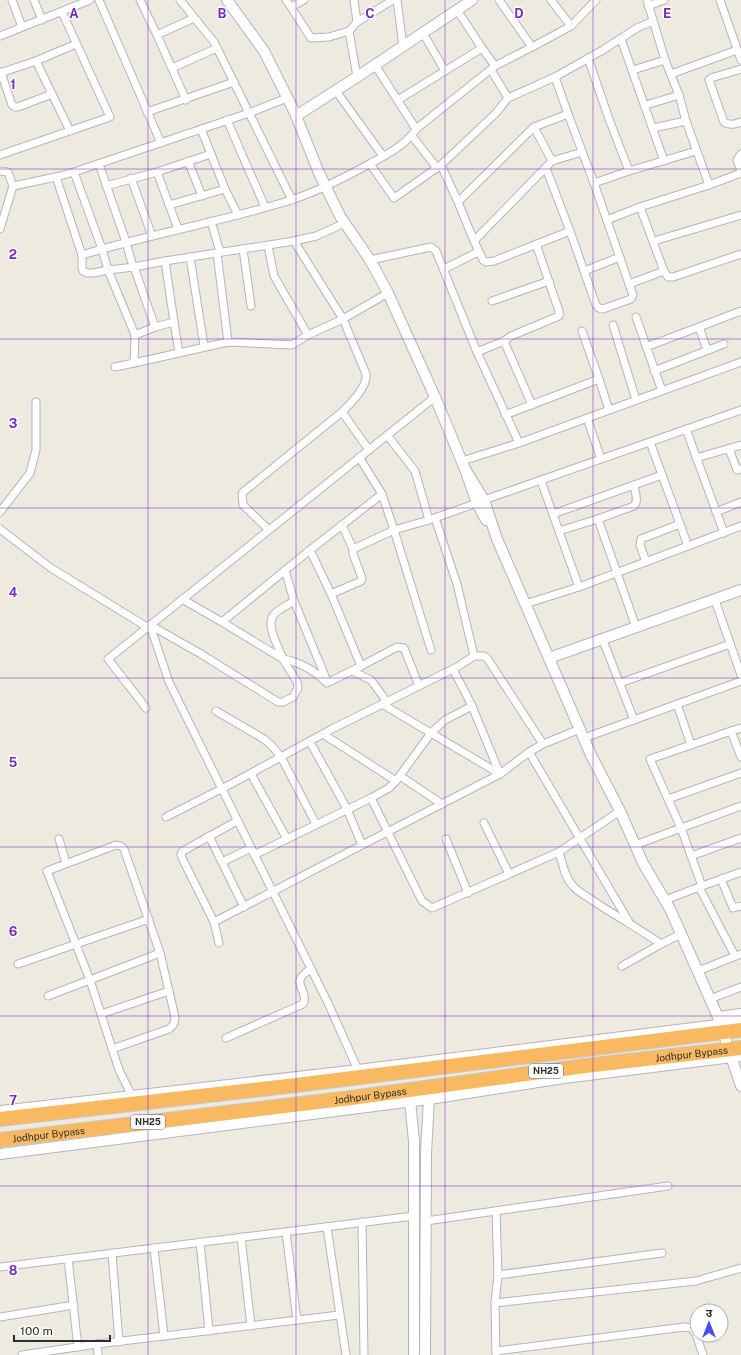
<svg xmlns="http://www.w3.org/2000/svg" width="741" height="1355" viewBox="0 0 741 1355" font-family="'Public Sans','Noto Sans Devanagari',sans-serif">
  <rect width="100%" height="100%" fill="#eeeae0"/>
  <g fill="none" stroke-linecap="round" stroke-linejoin="round">
    <defs>
      <g id="street">
        <path d="M 12,0 L 22,27"/>
        <path d="M 34,0 L 42,20"/>
        <path d="M 99,0 L 161,143"/>
        <path d="M 140,0 L 157,35 L 186,100"/>
        <path d="M 180,0 L 214,42 L 217,48 L 292,200"/>
        <path d="M 286,0 L 291,7 L 304,0"/>
        <path d="M 397,0 L 403,46"/>
        <path d="M 647,0 L 665,60 L 679,95 L 686,121 L 709,185 L 741,173"/>
        <path d="M 720,0 L 741,60"/>
        <path d="M 648,6 L 664,0"/>
        <path d="M 291,7 L 311,38 L 329,37 L 349,31 L 357,22 L 354,0"/>
        <path d="M 357,22 L 393,0"/>
        <path d="M 571,26 L 596,0"/>
        <path d="M 349,31 L 357,77"/>
        <path d="M 423,33 L 445,71"/>
        <path d="M 157,35 L 194,18"/>
        <path d="M 0,36 L 90,0"/>
        <path d="M 621,39 L 664,161"/>
        <path d="M 532,47 L 571,26 L 551,0"/>
        <path d="M 482,48 L 495,66 L 532,47 L 499,0"/>
        <path d="M 588,58 L 609,119 L 629,171 L 696,151"/>
        <path d="M 36,61 L 70,131"/>
        <path d="M 172,68 L 217,48"/>
        <path d="M 741,69 L 711,78 L 709,80 L 724,122 C 730,126 735,124 741,122"/>
        <path d="M 491,70 L 508,98"/>
        <path d="M 633,70 L 665,60"/>
        <path d="M 1,72 L 12,105 L 15,107 L 18,107 L 52,94"/>
        <path d="M 0,73 L 36,61 L 76,44"/>
        <path d="M 671,74 L 737,50"/>
        <path d="M 336,91 L 383,156"/>
        <path d="M 398,100 L 482,48 L 457,10"/>
        <path d="M 646,105 L 679,95"/>
        <path d="M 147,112 L 234,82"/>
        <path d="M 568,114 L 594,183 L 629,171"/>
        <path d="M 227,120 L 265,207"/>
        <path d="M 653,128 L 686,121"/>
        <path d="M 201,129 L 225,189 L 238,215"/>
        <path d="M 416,129 L 495,66"/>
        <path d="M 412,136 L 437,168"/>
        <path d="M 741,154 L 737,160 L 741,171"/>
        <path d="M 0,155 L 110,117 L 62,12"/>
        <path d="M 188,161 L 202,196"/>
        <path d="M 552,161 L 582,152"/>
        <path d="M 99,164 L 126,242 L 133,267"/>
        <path d="M 370,164 L 394,198 L 441,165 L 458,202 L 474,241 L 552,161 L 534,127 L 568,114 L 555,77 L 603,50 L 637,28 L 653,21"/>
        <path d="M 441,165 L 496,113 L 508,98 L 555,77"/>
        <path d="M 546,168 L 570,231 L 596,305 L 599,308 L 603,309 L 631,299 L 633,295 L 629,284"/>
        <path d="M 0,171 L 8,172 L 13,186 L 56,177"/>
        <path d="M 74,172 L 56,177 L 82,255 L 82,268 L 83,271 L 87,273 L 93,273 L 108,270 L 134,267 L 165,261 L 294,241 L 316,236 L 345,223"/>
        <path d="M 157,172 L 178,229"/>
        <path d="M 131,178 L 152,236"/>
        <path d="M 594,183 L 629,284 L 664,271 L 640,207 L 709,185"/>
        <path d="M 106,186 L 157,172 L 211,154"/>
        <path d="M 458,202 L 534,127"/>
        <path d="M 169,205 L 225,189"/>
        <path d="M 607,220 L 640,207"/>
        <path d="M 211,221 L 220,252"/>
        <path d="M 0,229 L 13,186"/>
        <path d="M 294,241 L 343,319 L 366,374 C 368,387 350,404 342,412"/>
        <path d="M 474,241 L 483,260 L 486,262 L 494,261 L 570,231"/>
        <path d="M 654,241 L 741,215"/>
        <path d="M 268,246 L 274,276 L 308,335 L 343,319 L 388,293"/>
        <path d="M 243,249 L 251,306"/>
        <path d="M 217,253 L 228,342"/>
        <path d="M 82,255 C 150,234 220,222 288,201 C 317,192 344,178 371,163 C 385,156 408,143 416,129 L 375,65"/>
        <path d="M 190,257 L 204,346"/>
        <path d="M 370,260 L 431,247 L 436,251 L 477,352 L 519,443 L 462,461"/>
        <path d="M 134,267 L 155,327 L 135,335 L 108,270 L 102,249 L 74,172 L 249,113 L 287,98"/>
        <path d="M 444,269 L 478,252"/>
        <path d="M 584,271 L 620,257"/>
        <path d="M 664,271 L 668,277 L 673,277 L 741,254"/>
        <path d="M 492,301 L 549,281"/>
        <path d="M 636,317 L 662,391"/>
        <path d="M 174,322 L 179,353"/>
        <path d="M 613,325 L 636,400"/>
        <path d="M 155,327 L 174,322 L 165,261"/>
        <path d="M 699,327 L 741,311"/>
        <path d="M 504,341 L 532,405"/>
        <path d="M 646,347 L 699,327 L 707,350"/>
        <path d="M 477,352 L 504,341 L 511,336 L 559,316 L 559,311 L 536,244"/>
        <path d="M 134,363 L 228,342 L 292,345 L 308,335"/>
        <path d="M 115,367 L 134,363 L 135,335"/>
        <path d="M 654,371 L 724,344"/>
        <path d="M 599,379 L 609,410"/>
        <path d="M 505,415 L 599,379 L 582,331"/>
        <path d="M 587,418 L 601,459"/>
        <path d="M 686,429 L 724,533"/>
        <path d="M 387,435 L 415,471 L 429,520 L 477,503"/>
        <path d="M 650,442 L 688,546"/>
        <path d="M 519,443 L 741,362"/>
        <path d="M 729,449 L 737,470 L 741,469"/>
        <path d="M 359,457 L 382,494 L 394,530 L 429,520"/>
        <path d="M 696,458 L 741,445"/>
        <path d="M 541,481 L 579,587"/>
        <path d="M 634,485 C 635,493 639,500 634,506 L 598,519 L 636,627"/>
        <path d="M 484,500 L 741,410"/>
        <path d="M 0,512 L 30,473 L 36,450 L 36,402"/>
        <path d="M 716,512 L 741,502"/>
        <path d="M 553,514 L 662,475"/>
        <path d="M 435,518 L 457,584 L 474,656 L 484,656 L 487,658 L 543,744 L 580,729"/>
        <path d="M 342,525 L 353,549"/>
        <path d="M 0,529 L 51,568 L 147,627"/>
        <path d="M 269,530 L 243,505 L 242,493 L 342,412 L 369,450"/>
        <path d="M 559,531 L 598,519"/>
        <path d="M 310,550 L 331,594 L 361,581 L 362,578 L 353,554 L 353,549 L 394,530 L 431,650"/>
        <path d="M 646,562 L 640,545 L 641,539 L 680,524"/>
        <path d="M 285,570 L 294,601 L 327,681"/>
        <path d="M 182,599 L 222,622 L 310,550 L 382,494"/>
        <path d="M 294,601 C 288,605 276,610 273,616 C 266,626 279,648 283,659 C 300,662 315,671 327,683 L 361,666 L 331,594"/>
        <path d="M 716,603 L 741,675"/>
        <path d="M 525,604 L 579,587 L 741,526"/>
        <path d="M 150,625 L 169,682 L 328,1003 L 358,1070"/>
        <path d="M 150,625 L 201,654 L 278,702 L 283,702 L 293,697 L 298,688 L 297,682 L 283,659 L 222,622"/>
        <path d="M 604,643 L 634,720"/>
        <path d="M 361,666 L 397,647 L 404,648 L 419,686"/>
        <path d="M 453,669 L 472,706 L 500,774 L 529,752 L 543,744"/>
        <path d="M 352,671 L 371,680 L 387,702"/>
        <path d="M 620,683 L 730,644"/>
        <path d="M 382,704 L 500,774"/>
        <path d="M 146,708 L 108,659 L 435,397"/>
        <path d="M 216,711 L 264,739 L 272,746 L 281,757 L 316,824"/>
        <path d="M 731,731 L 741,728"/>
        <path d="M 323,734 L 396,781"/>
        <path d="M 584,738 L 741,681"/>
        <path d="M 691,745 L 731,731 L 741,757"/>
        <path d="M 529,752 L 629,922"/>
        <path d="M 251,774 L 287,839"/>
        <path d="M 400,776 L 442,804"/>
        <path d="M 371,798 L 422,901 L 432,908 L 559,852 L 620,811"/>
        <path d="M 668,799 L 741,773"/>
        <path d="M 166,817 L 231,784 L 332,729 L 457,667 L 474,656"/>
        <path d="M 484,823 L 509,874"/>
        <path d="M 209,836 L 244,907"/>
        <path d="M 59,839 L 66,863"/>
        <path d="M 446,839 L 468,893"/>
        <path d="M 362,845 L 500,774"/>
        <path d="M 635,845 L 741,806"/>
        <path d="M 559,852 C 562,862 565,878 573,886 C 579,893 588,897 595,902 C 617,917 640,929 661,944 L 681,934"/>
        <path d="M 254,855 L 371,798 L 389,788 L 396,781 L 431,733 L 445,720 L 472,706"/>
        <path d="M 691,856 L 741,838"/>
        <path d="M 222,862 L 251,848"/>
        <path d="M 721,879 L 733,908 L 741,906"/>
        <path d="M 702,886 L 741,872"/>
        <path d="M 699,887 L 735,956"/>
        <path d="M 665,900 L 702,886 L 681,828 L 650,759 L 691,745 L 677,704"/>
        <path d="M 214,922 L 362,845 L 347,809 L 310,742"/>
        <path d="M 219,943 L 214,922 L 182,858 L 181,854 L 183,851 L 237,821"/>
        <path d="M 18,964 L 149,919"/>
        <path d="M 622,966 L 661,944"/>
        <path d="M 698,971 L 741,954"/>
        <path d="M 48,996 L 160,953"/>
        <path d="M 710,999 L 741,987"/>
        <path d="M 101,1014 L 169,991"/>
        <path d="M 226,1038 L 303,1004 C 310,989 287,983 311,969"/>
        <path d="M 112,1049 L 169,1029 C 174,1026 175,1022 175,1017 L 160,953 L 124,849 L 121,846 L 116,845 L 47,871 L 90,980 L 119,1070 L 132,1096"/>
        <path d="M 426,1221 L 668,1186"/>
        <path d="M 362,1222 L 364,1355"/>
        <path d="M 327,1227 L 346,1355"/>
        <path d="M 286,1232 L 297,1320"/>
        <path d="M 241,1237 L 251,1326"/>
        <path d="M 200,1242 L 209,1331"/>
        <path d="M 154,1248 L 164,1336"/>
        <path d="M 112,1253 L 119,1342"/>
        <path d="M 68,1259 L 78,1347"/>
        <path d="M 0,1267 L 414,1216"/>
        <path d="M 498,1275 L 662,1253"/>
        <path d="M 495,1303 L 696,1281 L 741,1268"/>
        <path d="M 0,1317 L 74,1305"/>
        <path d="M 97,1344 L 98,1355"/>
        <path d="M 496,1351 L 684,1327 L 691,1328 L 696,1334 L 703,1355"/>
        <path d="M 22,1355 L 97,1344 L 339,1315"/>
        <path d="M 496,1355 L 495,1303 L 498,1275 L 496,1211"/>
      </g>
      <g id="secondary">
        <path d="M 227,0 L 264,51 L 295,113 L 319,173 L 340,216 L 370,260 L 388,293 L 435,397 L 465,469 L 477,503 L 486,520"/>
        <path d="M 296,116 L 357,77 L 472,0"/>
        <path d="M 465,469 L 484,500 L 497,539 L 591,755 L 620,811 L 643,863 L 670,909 L 718,1017 L 741,1086"/>
        <path d="M 549,658 L 741,590"/>
        <path d="M 718,1017 L 741,1014"/>
        <path d="M 410,1101 L 414,1141 L 414,1355"/>
        <path d="M 0,1111 L 358,1070 L 741,1022"/>
        <path d="M 0,1154 L 429,1099 L 564,1078 L 741,1056"/>
        <path d="M 425,1355 L 426,1153 L 429,1099"/>
      </g>
      <g id="highway">
        <path d="M 0,1119 L 296,1085 L 741,1030"/>
        <path id="s1" d="M 0,1140 L 351,1098 L 585,1066 L 741,1048"/>
      </g>
    </defs>
    <use href="#street" stroke="#b3b4c0" stroke-width="9"/>
    <use href="#secondary" stroke="#b3b4c0" stroke-width="12"/>
    <use href="#highway" stroke="#c8c8c8" stroke-width="16"/>
    <use href="#street" stroke="#fff" stroke-width="7"/>
    <use href="#secondary" stroke="#fff" stroke-width="10"/>
    <use href="#highway" stroke="#f9b960" stroke-width="14"/>
  </g>
  <path fill="none" stroke="#7b2cbf" stroke-width="1" stroke-opacity="0.55" d="M 148,0 L 148,1355M 296,0 L 296,1355M 445,0 L 445,1355M 593,0 L 593,1355M 0,169 L 741,169M 0,339 L 741,339M 0,508 L 741,508M 0,678 L 741,678M 0,847 L 741,847M 0,1016 L 741,1016M 0,1186 L 741,1186"/>
  <g text-anchor="middle" stroke-width="3" stroke-linejoin="round" paint-order="stroke">
    <g fill="#fff" stroke="#6c6c6c" stroke-width="1">
      <rect x="529" y="1064" width="34" height="14" rx="3"/>
      <rect x="131" y="1115" width="34" height="14" rx="3"/>
    </g>
    <g font-size="9" font-weight="bold" fill="#2d2d2d">
      <text x="546" y="1074">NH25</text>
      <text x="148" y="1125">NH25</text>
    </g>
    <g font-size="10" fill="#2d2d2d" stroke="#fff">
      <text dy="4" stroke="none"><textPath href="#s1" startOffset="697">Jodhpur Bypass</textPath></text>
      <text dy="4" stroke="none"><textPath href="#s1" startOffset="373">Jodhpur Bypass</textPath></text>
      <text dy="4" stroke="none"><textPath href="#s1" startOffset="49">Jodhpur Bypass</textPath></text>
    </g>
  </g>
  <g font-size="13" text-anchor="middle" font-weight="bold" fill="#7b2cbf" stroke="#fff" stroke-width="3" stroke-linejoin="round" paint-order="stroke">
    <text x="74" y="18">A</text>
    <text x="222" y="18">B</text>
    <text x="370" y="18">C</text>
    <text x="519" y="18">D</text>
    <text x="667" y="18">E</text>
    <text x="13" y="89">1</text>
    <text x="13" y="259">2</text>
    <text x="13" y="428">3</text>
    <text x="13" y="597">4</text>
    <text x="13" y="767">5</text>
    <text x="13" y="936">6</text>
    <text x="13" y="1105">7</text>
    <text x="13" y="1275">8</text>
  </g>
  <g transform="translate(709 1323)"><circle r="19" fill="#ffffff" stroke="#ababab"/>
  <path d="M0-3L7 15L0 10L-7 15Z" fill="#474ef4"/>
  <text y="-6" font-size="11" font-weight="bold" text-anchor="middle" fill="#2d2d2d">उ</text>
  </g>
  <path d="M14 1335v6h96v-6" fill="none" stroke="#2d2d2d" stroke-width="2"/>
  <text x="20" y="1335" font-size="12" fill="#2d2d2d" stroke="#ffffff" stroke-width="3" paint-order="stroke">100 m</text>
</svg>
